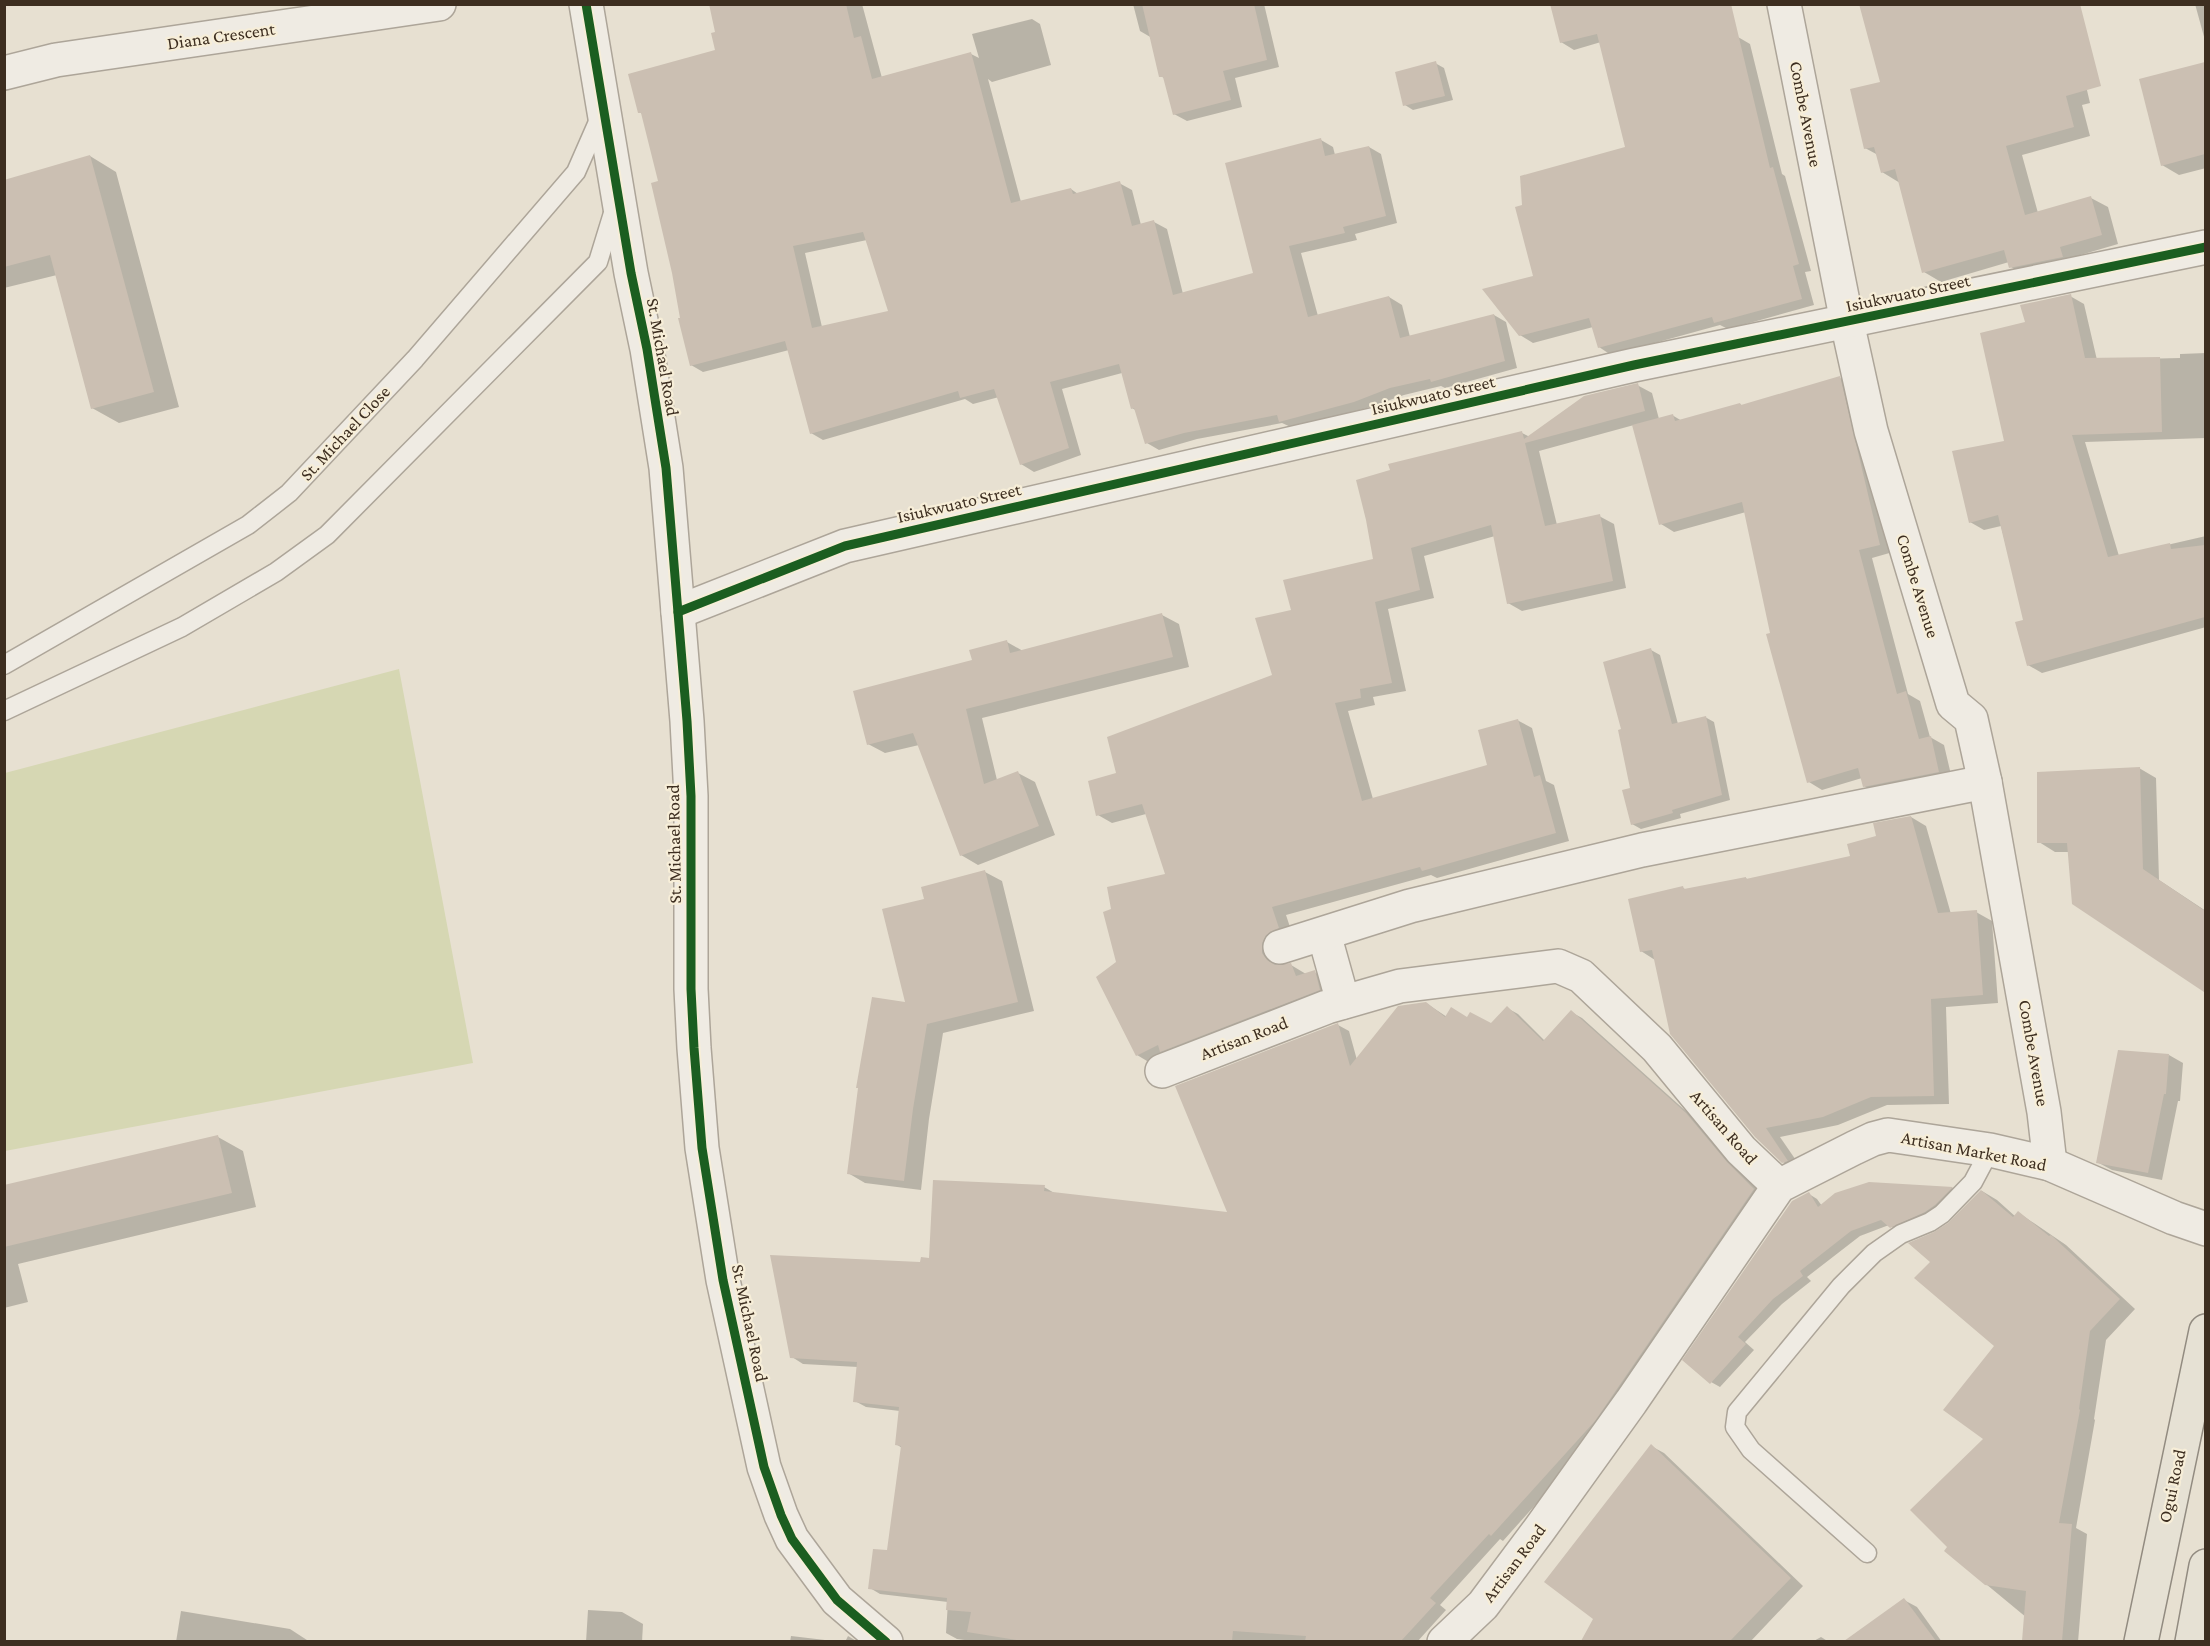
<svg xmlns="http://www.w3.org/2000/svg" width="2210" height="1646" viewBox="0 0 2210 1646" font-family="'Crimson Pro',serif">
  <rect width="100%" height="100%" fill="#e7e0d1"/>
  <path fill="#d6d7b3" d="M 399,669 L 473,1063 L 5,1151 L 5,773 Z"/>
  <g fill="#0003" fill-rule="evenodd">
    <path d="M 710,4 L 862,4 L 882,78 L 971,54 L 979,58 L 972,34 L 1032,19 L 1040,24 L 1051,65 L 992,82 L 988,79 L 1021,202 L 1071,189 L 1078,194 L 1119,183 L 1132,190 L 1141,225 L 1154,222 L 1167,229 L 1183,294 L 1255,274 L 1321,140 L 1333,147 L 1335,155 L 1369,147 L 1381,154 L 1397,223 L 1355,234 L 1357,240 L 1301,253 L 1318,316 L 1389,297 L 1402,305 L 1410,337 L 1494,315 L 1506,322 L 1517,368 L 1445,388 L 1441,386 L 1404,395 L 1367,408 L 1293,428 L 1282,423 L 1197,439 L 1159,450 L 1147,443 L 1137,411 L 1132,408 L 1122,373 L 1062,389 L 1081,455 L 1034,472 L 1021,464 L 999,397 L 973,404 L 965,399 L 823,440 L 811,433 L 789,350 L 703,372 L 691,365 L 660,182 L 643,115 L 640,112 L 717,51 L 717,33 ZM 867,240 L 890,312 L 822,327 L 805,253 Z"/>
    <path d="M 1133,4 L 1264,4 L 1279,67 L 1235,78 L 1242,107 L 1187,121 L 1174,114 L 1165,79 L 1161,76 L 1152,38 L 1140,31 Z"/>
    <path d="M 1552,4 L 1738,37 L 1750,44 L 1782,174 L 1785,176 L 1811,271 L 1805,272 L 1814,305 L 1728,329 L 1720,325 L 1611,355 L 1599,347 L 1593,327 L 1533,343 L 1520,335 L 1535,277 L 1524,206 L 1627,148 L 1601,42 L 1574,50 L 1561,42 Z"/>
    <path d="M 2195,4 L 2206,4 L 2206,44 Z"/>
    <path d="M 2075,39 L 2090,103 L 2082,105 L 2090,136 L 2022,155 L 2038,213 L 2091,198 L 2108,207 L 2118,244 L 2077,256 L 2079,267 L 2028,277 L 2011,267 L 2009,262 L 1941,282 L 1924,272 L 1900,183 L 1882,172 L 1878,155 L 1865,148 Z"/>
    <path d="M 1435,63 L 1444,68 L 1453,100 L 1413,110 L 1405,105 Z"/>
    <path d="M 2206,64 L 2206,168 L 2179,175 L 2162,165 L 2141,80 Z"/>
    <path d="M 90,156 L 116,172 L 179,407 L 119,423 L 92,408 L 57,275 L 4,288 L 4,181 Z"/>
    <path d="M 2070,296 L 2084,304 L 2097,360 L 2180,358 L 2180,354 L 2206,353 L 2206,438 L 2085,442 L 2119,556 L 2206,536 L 2206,627 L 2042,673 L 2028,665 L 2025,621 L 2001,526 L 1984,530 L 1970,522 L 2006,442 L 2027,323 Z"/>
    <path d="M 1840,378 L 1853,386 L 1893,552 L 1872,558 L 1908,694 L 1920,701 L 1930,737 L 1944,745 L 1952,779 L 1878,794 L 1864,786 L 1862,778 L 1822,790 L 1809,782 L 1772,634 L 1746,512 L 1674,532 L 1661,524 L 1634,425 L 1539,451 L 1557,525 L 1599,516 L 1614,524 L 1626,588 L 1522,611 L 1508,603 L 1495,536 L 1424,556 L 1434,598 L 1388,609 L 1406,691 L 1373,697 L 1375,705 L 1348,711 L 1373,799 L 1489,766 L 1517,720 L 1532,728 L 1546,781 L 1554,785 L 1569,841 L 1437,878 L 1431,875 L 1286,915 L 1293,936 L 1276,962 L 1279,966 L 1291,965 L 1306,974 L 1314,972 L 1329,980 L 1334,998 L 1152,1064 L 1137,1055 L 1098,978 L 1118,962 L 1113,910 L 1167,875 L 1146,814 L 1112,823 L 1098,815 L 1118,774 L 1274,676 L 1293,611 L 1374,560 L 1522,433 L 1530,437 L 1637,385 L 1652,393 L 1659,419 L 1672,415 L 1682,421 L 1740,404 L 1743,406 Z"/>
    <path d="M 1162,615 L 1179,624 L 1189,667 L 982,718 L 997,780 L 1018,773 L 1035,782 L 1055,835 L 978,865 L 961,855 L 919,745 L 885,753 L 868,744 L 973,661 L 1007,642 L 1023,651 Z"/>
    <path d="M 1651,650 L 1660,655 L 1678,724 L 1705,717 L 1714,722 L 1730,800 L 1680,814 L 1681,818 L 1641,829 L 1632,824 L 1632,789 Z"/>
    <path d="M 2139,768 L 2156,778 L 2159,880 L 2206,911 L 2206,991 L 2073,903 L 2070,852 L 2055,852 L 2039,842 Z"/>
    <path d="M 1911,817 L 1926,826 L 1951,914 L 1976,912 L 1992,921 L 1998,1003 L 1946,1007 L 1949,1104 L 1887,1105 L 1838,1125 L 1780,1137 L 1802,1169 L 1799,1171 L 1783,1162 L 1655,960 L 1641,951 L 1683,888 L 1687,890 L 1746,878 L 1748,880 L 1852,857 L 1878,837 Z"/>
    <path d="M 985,872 L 1002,881 L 1034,1011 L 943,1033 L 929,1119 L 921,1190 L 865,1183 L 848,1173 L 907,1004 L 926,900 Z"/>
    <path d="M 1426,1003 L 1447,1017 L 1468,1019 L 1491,1024 L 1507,1008 L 1518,1014 L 1545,1041 L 1571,1012 L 1582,1018 L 1697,1121 L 1738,1170 L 1765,1196 L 1605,1427 L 1503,1541 L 1500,1539 L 1440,1605 L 1446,1610 L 1417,1642 L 979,1642 L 957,1639 L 946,1633 L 948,1602 L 880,1594 L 870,1588 L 889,1552 L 902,1448 L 896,1444 L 900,1411 L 866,1407 L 855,1401 L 858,1367 L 803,1364 L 792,1357 L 921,1264 L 931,1260 L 1044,1187 L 1056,1194 L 1229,1214 L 1338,1025 L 1349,1031 L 1357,1060 Z"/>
    <path d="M 2169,1055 L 2183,1063 L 2180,1101 L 2178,1101 L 2162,1180 L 2112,1170 L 2097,1162 Z"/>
    <path d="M 218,1137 L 243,1151 L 256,1207 L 18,1264 L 28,1302 L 4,1308 L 4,1180 L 6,1187 Z"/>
    <path d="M 1868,1183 L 1952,1188 L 1960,1193 L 1900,1232 L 1889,1225 L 1860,1236 L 1807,1277 L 1811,1281 L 1782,1304 L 1745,1342 L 1754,1350 L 1720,1387 L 1711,1382 L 1809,1194 L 1817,1199 L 1822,1206 Z"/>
    <path d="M 1982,1191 L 1997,1200 L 2016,1217 L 2019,1213 L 2066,1245 L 2135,1309 L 2106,1340 L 2094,1419 L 2095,1420 L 2076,1528 L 2087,1534 L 2078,1642 L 2056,1642 L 1946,1551 L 1985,1439 L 1996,1346 L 1932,1262 L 1949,1224 Z"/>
    <path d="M 1651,1446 L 1664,1453 L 1803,1586 L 1750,1642 L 1583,1642 L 1594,1619 Z"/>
    <path d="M 1904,1600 L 1917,1607 L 1942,1642 L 1846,1642 Z"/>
    <path d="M 588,1610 L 622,1612 L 643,1624 L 642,1642 L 586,1642 Z"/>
    <path d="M 181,1611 L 290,1629 L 310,1642 L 176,1642 Z"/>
    <path d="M 791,1636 L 842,1642 L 790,1642 Z"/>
    <path d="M 848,1636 L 858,1642 L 845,1642 Z"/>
    <path d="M 1821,1637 L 1829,1642 L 1812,1642 Z"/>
  </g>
  <g fill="#cbbfb2" fill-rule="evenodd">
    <path d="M 709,4 L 846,4 L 854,38 L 861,36 L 872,79 L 971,52 L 1011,203 L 1071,188 L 1073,194 L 1120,181 L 1132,226 L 1154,220 L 1173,295 L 1253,273 L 1225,163 L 1321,138 L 1325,156 L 1369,146 L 1386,216 L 1343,227 L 1345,233 L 1289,246 L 1308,317 L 1389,296 L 1400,338 L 1494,314 L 1505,361 L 1431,382 L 1430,379 L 1390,388 L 1354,402 L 1279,422 L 1277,415 L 1184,433 L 1145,444 L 1134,408 L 1131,409 L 1119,364 L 1050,382 L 1069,448 L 1020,465 L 994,389 L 960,398 L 958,391 L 810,434 L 785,341 L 690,366 L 678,318 L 680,318 L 672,273 L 651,183 L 658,181 L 641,113 L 638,113 L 628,74 L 715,50 L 711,33 L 715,32 ZM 863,232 L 888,311 L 812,328 L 793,246 Z"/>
    <path d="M 1142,4 L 1254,4 L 1267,60 L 1223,71 L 1231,100 L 1173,115 L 1163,77 L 1159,77 Z"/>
    <path d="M 1550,4 L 1731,4 L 1770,168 L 1773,167 L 1799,264 L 1793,266 L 1802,299 L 1714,323 L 1712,317 L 1598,348 L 1589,318 L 1519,336 L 1482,289 L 1533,276 L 1515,207 L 1522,205 L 1520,176 L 1625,147 L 1597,34 L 1560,43 Z"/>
    <path d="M 1859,4 L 2080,4 L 2101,86 L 2066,96 L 2074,127 L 2006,146 L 2025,215 L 2091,196 L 2102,235 L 2060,247 L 2063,257 L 2009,268 L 2004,250 L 1922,273 L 1895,169 L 1881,173 L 1874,147 L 1864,149 L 1850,89 L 1880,82 Z"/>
    <path d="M 1436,61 L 1445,96 L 1403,106 L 1395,72 Z"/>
    <path d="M 2205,62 L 2205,154 L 2161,166 L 2139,79 Z"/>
    <path d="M 90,155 L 154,392 L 91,409 L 50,255 L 4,267 L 4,180 Z"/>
    <path d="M 2071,294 L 2085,358 L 2160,357 L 2162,432 L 2072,435 L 2108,557 L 2170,543 L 2171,549 L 2205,545 L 2205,617 L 2027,666 L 2015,622 L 2023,620 L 1998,515 L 1969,523 L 1952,451 L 2004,441 L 1980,333 L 2025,322 L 2020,305 Z"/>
    <path d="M 1840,376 L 1880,545 L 1859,550 L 1897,694 L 1906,691 L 1919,739 L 1931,736 L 1939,772 L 1863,787 L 1858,768 L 1807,783 L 1766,634 L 1770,633 L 1742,502 L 1659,525 L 1632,425 L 1673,414 L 1675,421 L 1740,403 L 1741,405 Z"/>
    <path d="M 1638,383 L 1645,411 L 1525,443 L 1545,526 L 1600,514 L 1613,581 L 1507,604 L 1491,525 L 1411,548 L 1420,590 L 1375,602 L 1392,683 L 1360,689 L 1361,698 L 1335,703 L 1362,801 L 1487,765 L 1478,730 L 1518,719 L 1534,777 L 1540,775 L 1556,833 L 1422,871 L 1420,867 L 1272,907 L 1279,928 L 1266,935 L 1262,944 L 1262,953 L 1267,960 L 1275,965 L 1291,963 L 1296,976 L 1315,970 L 1320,990 L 1160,1052 L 1158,1045 L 1136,1056 L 1096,977 L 1116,962 L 1103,912 L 1111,909 L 1107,887 L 1165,874 L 1142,804 L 1096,816 L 1088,781 L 1116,773 L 1107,737 L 1272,675 L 1255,618 L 1291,610 L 1283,580 L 1373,559 L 1366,520 L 1356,480 L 1390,470 L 1388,464 L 1522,431 L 1524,439 L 1584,396 Z"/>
    <path d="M 1162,613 L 1173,657 L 966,709 L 984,784 L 1018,771 L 1039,826 L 960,856 L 913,733 L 867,745 L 853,691 L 972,660 L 969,650 L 1007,640 L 1010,653 Z"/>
    <path d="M 1651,648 L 1672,724 L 1706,716 L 1722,795 L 1672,810 L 1673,813 L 1631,825 L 1622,790 L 1630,788 L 1618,730 L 1621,729 L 1603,662 Z"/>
    <path d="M 2140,767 L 2143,869 L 2205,911 L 2204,992 L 2072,904 L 2067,843 L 2037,843 L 2037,772 Z"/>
    <path d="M 1911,816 L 1938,913 L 1977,910 L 1983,995 L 1931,999 L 1934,1096 L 1871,1097 L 1823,1117 L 1766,1128 L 1788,1161 L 1782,1163 L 1755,1137 L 1670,1034 L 1652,950 L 1640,952 L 1628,899 L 1683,886 L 1684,889 L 1746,877 L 1746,879 L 1850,856 L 1847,844 L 1876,836 L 1873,823 Z"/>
    <path d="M 985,870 L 1018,1002 L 927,1024 L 913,1109 L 904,1181 L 847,1174 L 858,1088 L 856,1088 L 872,997 L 905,1002 L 882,909 L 924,899 L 921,887 Z"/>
    <path d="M 1426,1002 L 1445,1017 L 1451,1007 L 1467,1017 L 1470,1012 L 1491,1023 L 1507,1006 L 1543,1041 L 1571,1010 L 1686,1113 L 1727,1162 L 1754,1189 L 1595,1421 L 1491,1536 L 1489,1534 L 1430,1598 L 1436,1603 L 1401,1641 L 1305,1641 L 1306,1636 L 1233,1631 L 1232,1641 L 1023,1641 L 967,1632 L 971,1612 L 946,1610 L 947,1598 L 868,1589 L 873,1549 L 887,1550 L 901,1446 L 895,1445 L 899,1407 L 853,1402 L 857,1362 L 790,1358 L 770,1255 L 920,1262 L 921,1257 L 929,1258 L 933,1180 L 1045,1185 L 1044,1191 L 1227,1212 L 1175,1086 L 1338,1023 L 1350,1066 L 1398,1006 Z"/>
    <path d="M 2118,1050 L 2169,1054 L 2166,1094 L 2164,1094 L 2148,1173 L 2096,1163 Z"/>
    <path d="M 218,1135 L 232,1193 L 4,1247 L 4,1185 Z"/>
    <path d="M 1869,1182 L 1953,1187 L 1935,1205 L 1925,1212 L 1890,1228 L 1881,1220 L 1851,1231 L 1800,1271 L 1803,1276 L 1773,1299 L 1738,1337 L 1746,1344 L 1710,1384 L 1682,1360 L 1792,1201 L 1809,1192 L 1818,1207 L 1835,1193 Z"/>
    <path d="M 1981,1190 L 2013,1217 L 2018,1211 L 2049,1236 L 2051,1235 L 2120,1299 L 2090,1331 L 2079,1409 L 2080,1410 L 2059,1523 L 2072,1524 L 2062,1641 L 2022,1641 L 2026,1591 L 1985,1585 L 1944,1551 L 1947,1547 L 1910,1510 L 1983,1439 L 1943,1410 L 1994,1346 L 1914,1278 L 1930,1262 L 1908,1243 L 1934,1232 L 1948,1223 Z"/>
    <path d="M 1651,1444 L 1791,1578 L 1730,1641 L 1581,1641 L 1593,1619 L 1544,1582 Z"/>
    <path d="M 1904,1598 L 1936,1641 L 1844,1641 Z"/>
  </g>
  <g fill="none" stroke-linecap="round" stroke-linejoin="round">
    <defs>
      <g id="lane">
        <path d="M 4,665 L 248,525 L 289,493 L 415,359 L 576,172 L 601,115"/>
        <path d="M 4,711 L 182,627 L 276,572 L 327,535 L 598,262 L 614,210"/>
        <path d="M 1867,1553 L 1751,1450 L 1735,1427 L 1737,1412 L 1841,1286 L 1874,1253 L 1901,1234 L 1930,1222 L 1942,1214 L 1973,1182 L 1990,1150"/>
      </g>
      <g id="street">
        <path d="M 586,4 L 631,273 L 647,349 L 666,468 L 687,721 L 691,796 L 691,989 L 694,1048 L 702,1148 L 723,1280 L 764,1467 L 781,1515 L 792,1539 L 837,1600 L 886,1642"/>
        <path d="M 1784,4 L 1847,322 L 1871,431 L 1953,704 L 1971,719 L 1985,782 L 2044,1112 L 2050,1164"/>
        <path d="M 4,73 L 56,60 L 439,4"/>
        <path d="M 678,612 L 845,546 L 1634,365 L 2206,247"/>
        <path d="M 1324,934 L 1343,1002"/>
        <path d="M 1280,947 L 1410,906 L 1642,850 L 1985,782"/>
        <path d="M 1162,1071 L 1327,1007 L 1400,986 L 1558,966 L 1581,976 L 1657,1048 L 1741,1150 L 1779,1186"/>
        <path d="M 1444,1642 L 1483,1605 L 1539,1530 L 1631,1402 L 1779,1186 L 1854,1148 L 1873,1139 L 1888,1135 L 1990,1150 L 2050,1164 L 2174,1218 L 2206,1229"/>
      </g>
      <g id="primary">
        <path d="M 2141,1642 L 2206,1331"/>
        <path d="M 2192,1642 L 2206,1566"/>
      </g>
    </defs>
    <use href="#lane" stroke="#ada599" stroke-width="21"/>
    <use href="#street" stroke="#ada599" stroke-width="36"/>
    <use href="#primary" stroke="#928b80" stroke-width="36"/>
    <use href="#lane" stroke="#efebe3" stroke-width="18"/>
    <use href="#street" stroke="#efebe3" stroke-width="33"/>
    <use href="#primary" stroke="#e6e1d4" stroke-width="33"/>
    <defs>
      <g id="cycleway">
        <path d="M 586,4 L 631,273 L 647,349 L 666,468 L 687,721 L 691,796 L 691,989 L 694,1048 L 702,1148 L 723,1280 L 764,1467 L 781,1515 L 792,1539 L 837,1600 L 886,1642"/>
        <path d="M 678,612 L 845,546 L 1634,365 L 2206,247"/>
      </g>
    </defs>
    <use href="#cycleway" stroke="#f7eed8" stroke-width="13"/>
    <use href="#cycleway" stroke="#1b5e20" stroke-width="9"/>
  </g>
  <g text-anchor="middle" stroke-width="4.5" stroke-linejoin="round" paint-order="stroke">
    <g font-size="18" fill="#3d2e20" stroke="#f7eed8">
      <text transform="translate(221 36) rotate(-8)" y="6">Diana Crescent</text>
      <text transform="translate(1806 114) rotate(79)" y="6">Combe Avenue</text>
      <text transform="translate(1908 293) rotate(-12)" y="6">Isiukwuato Street</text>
      <text transform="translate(663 357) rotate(80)" y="6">St. Michael Road</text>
      <text transform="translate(1433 395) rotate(-13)" y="6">Isiukwuato Street</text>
      <text transform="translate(345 433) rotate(-47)" y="6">St. Michael Close</text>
      <text transform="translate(959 503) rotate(-13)" y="6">Isiukwuato Street</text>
      <text transform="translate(1918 586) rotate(73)" y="6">Combe Avenue</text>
      <text transform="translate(674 844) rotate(-91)" y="6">St. Michael Road</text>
      <text transform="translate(1244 1038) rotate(-21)" y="6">Artisan Road</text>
      <text transform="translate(2034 1053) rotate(80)" y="6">Combe Avenue</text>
      <text transform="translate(1724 1127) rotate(49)" y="6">Artisan Road</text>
      <text transform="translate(1974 1151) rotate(11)" y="6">Artisan Market Road</text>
      <text transform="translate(750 1323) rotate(78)" y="6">St. Michael Road</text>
      <text transform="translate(2172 1486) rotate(-78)" y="6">Ogui Road</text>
      <text transform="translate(1514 1563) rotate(-53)" y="6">Artisan Road</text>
    </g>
  </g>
  <rect width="2210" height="1646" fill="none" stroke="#3d2e20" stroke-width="12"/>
</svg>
